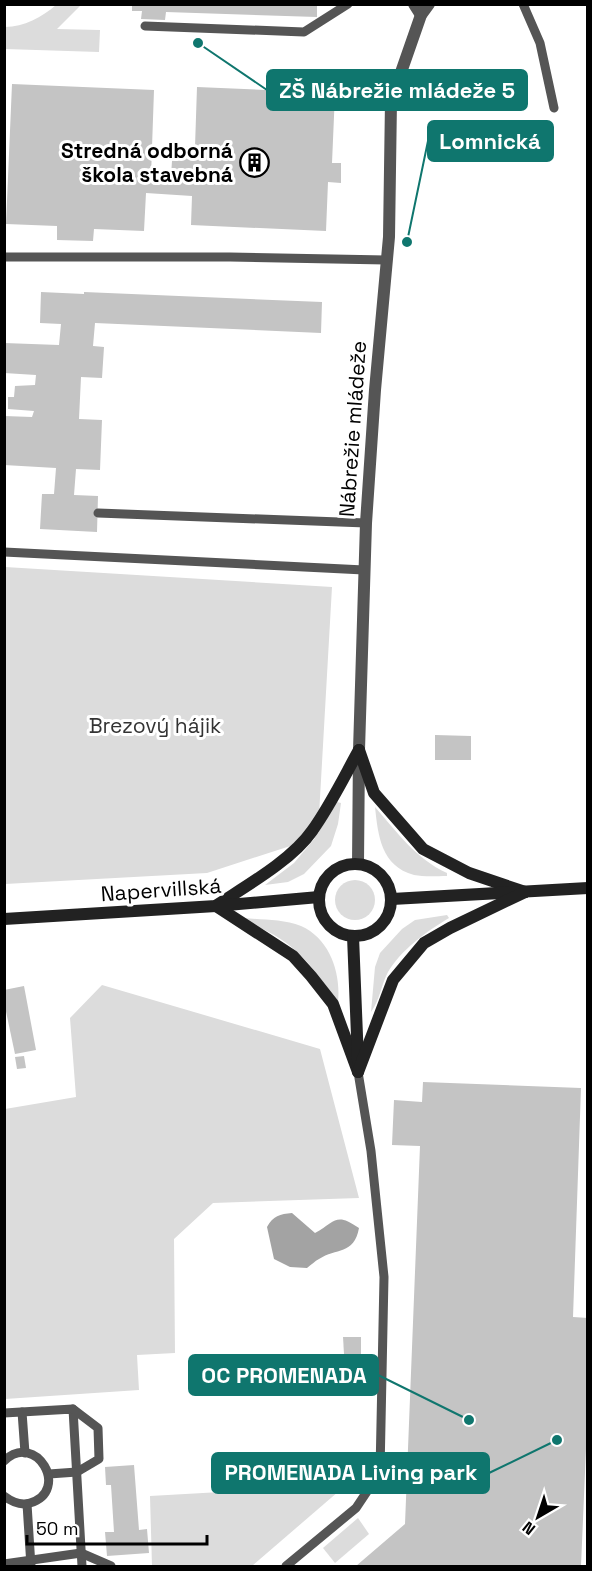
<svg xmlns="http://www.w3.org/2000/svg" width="592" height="1571" viewBox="0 0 592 1571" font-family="'Space Grotesk',sans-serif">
  <rect width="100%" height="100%" fill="#fff"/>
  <g fill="#dcdcdc">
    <path d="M 56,5 L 81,5 L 57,29 L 100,30 L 99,52 L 5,49 L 5,27 C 24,27 42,17 56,5 Z"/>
    <path d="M 5,567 L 332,587 L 318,833 L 337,802 L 341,803 L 338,824 L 331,846 L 304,874 L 288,882 L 265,885 L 294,863 L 315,838 L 207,873 L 5,884 Z"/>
    <path d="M 375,807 C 397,832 416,859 447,873 L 447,876 C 437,876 424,877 414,875 C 381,866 378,835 375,807 Z"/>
    <circle cx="355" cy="900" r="20"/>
    <path d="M 447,915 L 449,918 C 427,931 401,950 388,972 C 381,985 380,1000 371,1012 L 375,967 L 380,953 L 402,929 L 415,920 Z"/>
    <path d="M 244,918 C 263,920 283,919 301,926 C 330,939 341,973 338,1002 C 306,959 295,941 244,921 Z"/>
    <path d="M 102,985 L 320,1049 L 359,1198 L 213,1203 L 174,1239 L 175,1353 L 137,1355 L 139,1390 L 5,1399 L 5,1109 L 76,1097 L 70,1018 Z"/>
    <path d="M 346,1485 L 252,1566 L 152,1566 L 150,1496 Z"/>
    <path d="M 358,1518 L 369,1534 L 335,1563 L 323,1548 Z"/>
  </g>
  <path fill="#a3a3a3" d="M 292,1213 L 315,1233 C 336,1221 336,1212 359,1228 C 354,1255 336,1248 319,1259 C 315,1261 311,1265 307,1268 L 290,1267 L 274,1259 L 267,1227 C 273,1216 280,1214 292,1213 Z"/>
  <g fill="#c4c4c4">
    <path d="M 132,4 L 317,4 L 317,17 L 166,12 L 165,20 L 141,19 L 142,11 L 132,11 Z"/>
    <path d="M 12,84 L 154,90 L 151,176 L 171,176 L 173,146 L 195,147 L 197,87 L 335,93 L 332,163 L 341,163 L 341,183 L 328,182 L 326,231 L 191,225 L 192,196 L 146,193 L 144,231 L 94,229 L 93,241 L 57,240 L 57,226 L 6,224 Z"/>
    <path d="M 41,292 L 84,294 L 84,292 L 322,302 L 321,333 L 95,323 L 93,346 L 104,347 L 102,378 L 81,377 L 79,419 L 102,420 L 100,470 L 76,469 L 74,495 L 98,496 L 97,532 L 40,529 L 42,494 L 54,494 L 56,468 L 4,465 L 4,416 L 32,417 L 34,411 L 8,409 L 8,397 L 14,397 L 15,386 L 35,385 L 36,375 L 4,373 L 4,343 L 59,345 L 61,324 L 40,323 Z"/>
    <path d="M 435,735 L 471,736 L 471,760 L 435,760 Z"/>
    <path d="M 24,986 L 36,1050 L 15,1054 L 4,1002 L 4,990 Z"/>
    <path d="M 24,1056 L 26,1068 L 17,1069 L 15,1057 Z"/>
    <path d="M 423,1082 L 581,1088 L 573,1317 L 588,1318 L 588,1402 L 581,1566 L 356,1566 L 405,1524 L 420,1146 L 392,1145 L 394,1100 L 422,1102 Z"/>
    <path d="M 343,1337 L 361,1337 L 361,1355 L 344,1354 Z"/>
    <path d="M 134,1465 L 139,1530 L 147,1529 L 149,1553 L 107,1556 L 105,1532 L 114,1532 L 111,1485 L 106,1485 L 105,1467 Z"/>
  </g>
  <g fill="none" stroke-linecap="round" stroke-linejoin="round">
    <g stroke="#555" stroke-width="9">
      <path d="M 523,4 L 540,43 L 554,108"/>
      <path d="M 145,26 L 304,32 L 348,4"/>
      <path d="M 4,257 L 230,257 L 386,260"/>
      <path d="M 98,513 L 366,523"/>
      <path d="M 4,552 L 364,570"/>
      <path d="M 22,1412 L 25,1453"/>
      <path d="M 4,1413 L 73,1409 L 82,1566"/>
      <path d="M 4,1461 C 36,1430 71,1491 30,1503 C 20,1506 12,1502 4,1496"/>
      <path d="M 49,1474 L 77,1472 L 99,1459 L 98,1428 L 73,1409"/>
      <path d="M 27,1504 L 31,1566"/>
      <path d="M 4,1564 L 81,1553 L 111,1566"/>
      <path d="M 286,1566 L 356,1508 L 380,1472 L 384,1277 L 371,1151 L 358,1072"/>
    </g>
    <g stroke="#555" stroke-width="12">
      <path d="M 414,4 L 421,15"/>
      <path d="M 358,864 L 359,750 L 366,523 L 375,390 L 389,237 L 391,101 L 421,15 L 429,4"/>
    </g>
    <g stroke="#222" stroke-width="12">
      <path d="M 359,750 L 374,793 L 423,849 L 469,873 L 525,892"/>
      <circle cx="355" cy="900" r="36"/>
      <path d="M 392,899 L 588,888"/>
      <path d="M 217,905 C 246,886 292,860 312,831 C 330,806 344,777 359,750"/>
      <path d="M 216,906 L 293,956 L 311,976 L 333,1004 L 358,1072"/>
      <path d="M 4,919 L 216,906 L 319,897"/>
      <path d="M 353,936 L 358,1061"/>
      <path d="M 358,1072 L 393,980 L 424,943 L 450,928 L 525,892"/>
    </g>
  </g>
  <defs>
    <symbol id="building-ring" viewBox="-11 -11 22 22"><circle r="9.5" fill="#fff" stroke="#000" stroke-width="1.5"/><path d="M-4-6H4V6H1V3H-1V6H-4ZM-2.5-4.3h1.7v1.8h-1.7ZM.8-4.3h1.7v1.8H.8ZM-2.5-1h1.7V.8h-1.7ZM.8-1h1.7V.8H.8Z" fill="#000"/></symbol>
  </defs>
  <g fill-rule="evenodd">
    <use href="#building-ring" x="238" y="146" width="33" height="33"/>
  </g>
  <g text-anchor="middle" stroke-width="6" stroke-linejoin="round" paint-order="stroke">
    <g font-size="21" font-weight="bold" fill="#000" stroke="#fff" text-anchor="end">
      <text x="233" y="158">Stredná odborná<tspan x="233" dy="24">škola stavebná</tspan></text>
    </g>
    <g font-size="21" fill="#000" stroke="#fff">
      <text transform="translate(353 429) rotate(-86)" y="7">Nábrežie mládeže</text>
      <text transform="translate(161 890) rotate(-4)" y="7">Napervillská</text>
    </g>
    <g font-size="21" fill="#333" stroke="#fff">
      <text x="155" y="733">Brezový hájik</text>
    </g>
  </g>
  <path fill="none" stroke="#0f766e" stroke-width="2" d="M198 43L267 90M407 242L428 141M469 1420L378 1375M557 1440L489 1473"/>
  <g fill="#0f766e" stroke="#fff" stroke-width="2">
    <circle cx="198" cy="43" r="6"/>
    <circle cx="407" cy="242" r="6"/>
    <circle cx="469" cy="1420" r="6"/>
    <circle cx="557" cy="1440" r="6"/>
  </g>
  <g fill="#0f766e" stroke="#0f766e" stroke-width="2">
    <rect x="267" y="70" width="260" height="40" rx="6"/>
    <rect x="428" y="121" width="125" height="40" rx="6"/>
    <rect x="189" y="1355" width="189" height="40" rx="6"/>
    <rect x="212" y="1453" width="277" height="40" rx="6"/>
  </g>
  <g font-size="22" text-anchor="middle" font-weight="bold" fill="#fff">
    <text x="397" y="98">ZŠ Nábrežie mládeže 5</text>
    <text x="490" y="149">Lomnická</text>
    <text x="284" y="1383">OC PROMENADA</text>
    <text x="351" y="1480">PROMENADA Living park</text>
  </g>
  <rect width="592" height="1571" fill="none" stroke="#000000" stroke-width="12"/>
  <g transform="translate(538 1517) rotate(219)" stroke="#ffffff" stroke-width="4.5" paint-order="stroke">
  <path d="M0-4.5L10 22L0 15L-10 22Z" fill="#000000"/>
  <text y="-9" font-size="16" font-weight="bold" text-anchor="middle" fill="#000000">N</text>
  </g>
  <path d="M27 1535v9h180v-9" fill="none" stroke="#000000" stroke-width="3"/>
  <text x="36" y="1535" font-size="18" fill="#000000" stroke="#ffffff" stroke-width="4.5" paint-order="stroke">50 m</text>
</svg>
